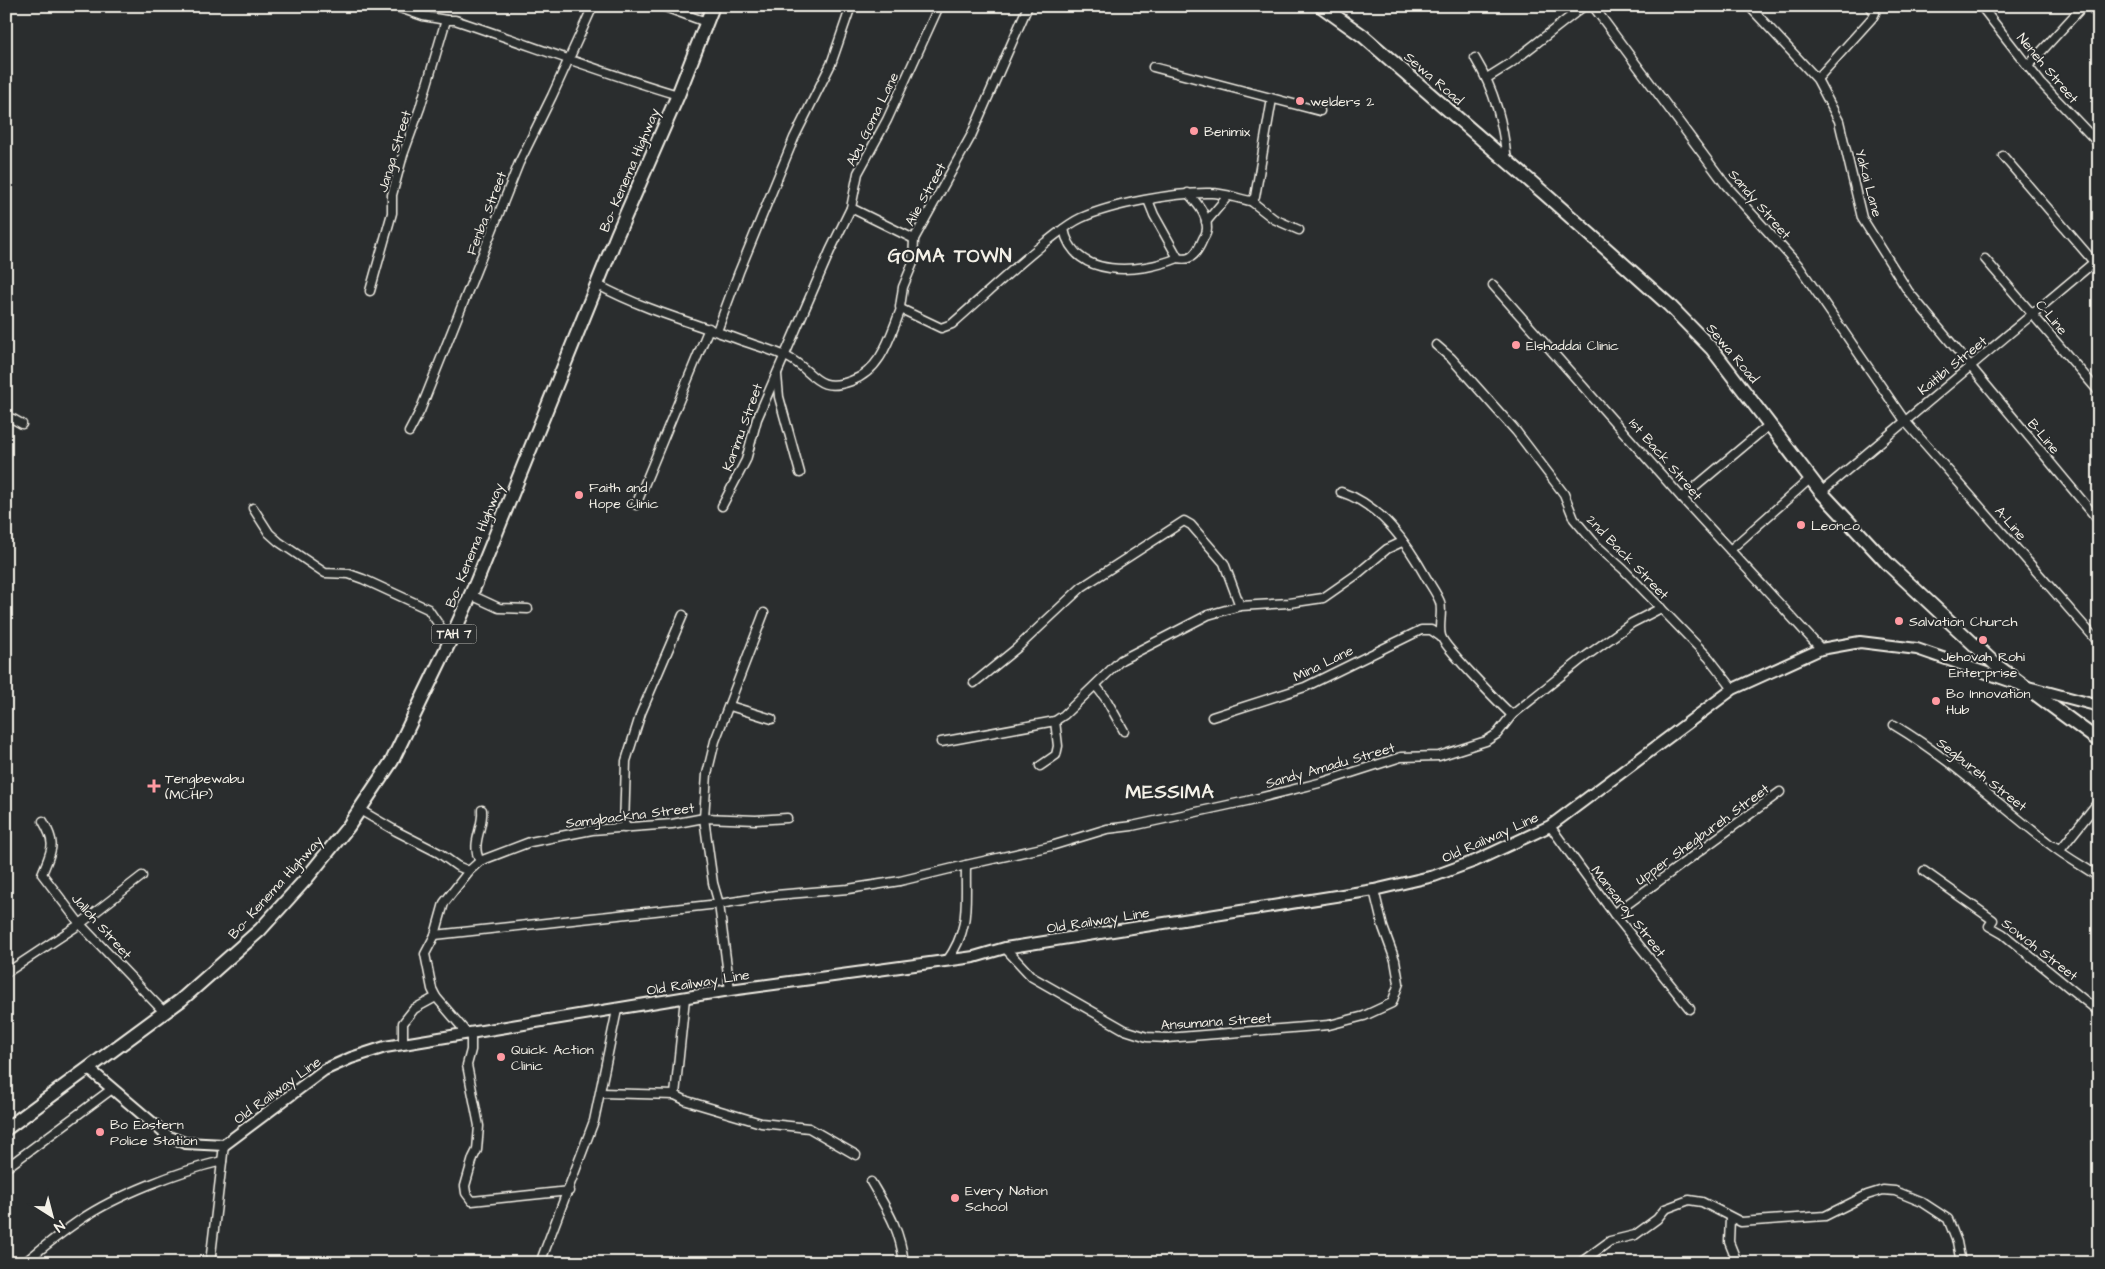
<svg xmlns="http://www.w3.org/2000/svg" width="2105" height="1269" viewBox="0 0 2105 1269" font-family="'Architects Daughter',sans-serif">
  <rect width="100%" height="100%" fill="#2a2d2e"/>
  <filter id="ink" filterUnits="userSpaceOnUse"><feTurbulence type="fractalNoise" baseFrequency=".02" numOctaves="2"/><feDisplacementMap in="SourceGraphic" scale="10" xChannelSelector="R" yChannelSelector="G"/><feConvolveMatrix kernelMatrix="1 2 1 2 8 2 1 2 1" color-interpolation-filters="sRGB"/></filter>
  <g filter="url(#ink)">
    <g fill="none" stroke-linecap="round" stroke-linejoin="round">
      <defs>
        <g id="minor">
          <path d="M 394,6 L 423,16 L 446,20"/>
          <path d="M 662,6 L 706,22"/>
          <path d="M 1593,6 L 1725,184 L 1798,265 L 1905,421 L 2099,643"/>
          <path d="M 1749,6 L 1817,79 L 1839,121 L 1862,218 L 1908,291 L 2099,521"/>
          <path d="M 1981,6 L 2041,83 L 2099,144"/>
          <path d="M 2090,6 L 2099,16"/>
          <path d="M 1475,58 C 1495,91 1503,123 1507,161"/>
          <path d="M 2028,66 L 2083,6"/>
          <path d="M 1153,67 L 1320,111"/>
          <path d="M 1487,78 L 1511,63 L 1584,6"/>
          <path d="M 1817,79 L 1873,17 L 1875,13 L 1870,6"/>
          <path d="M 2003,156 L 2099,268"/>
          <path d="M 1148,200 L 1154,215 L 1178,258 C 1192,262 1198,251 1203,239 C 1205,236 1207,232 1207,228 C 1207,214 1197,203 1188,193"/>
          <path d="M 1251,201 L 1274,219 L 1299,230"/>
          <path d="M 1206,222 L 1228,196"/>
          <path d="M 1064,229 C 1074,280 1141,273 1178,258"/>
          <path d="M 914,239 L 851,208 L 858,173 L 887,120 L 939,6"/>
          <path d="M 1985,259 L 2099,392"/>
          <path d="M 598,285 C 644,310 697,324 746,342 C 760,347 776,351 789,358 C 814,371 816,394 851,381 C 882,370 890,336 901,309 L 900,307 L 903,287 L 913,263 L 914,239 L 971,136 L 1028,6"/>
          <path d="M 1493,285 L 1682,498 L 1821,649"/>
          <path d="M 370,291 L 392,213 L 392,195 L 403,155 L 420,108 L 446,20 L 455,20 C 530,45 603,73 678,95"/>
          <path d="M 901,309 L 941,328 L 952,324 C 983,297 1013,268 1046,242 C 1057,234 1068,224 1081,218 C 1112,204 1176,192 1211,193 C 1225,193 1238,199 1251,201 L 1255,197 L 1272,99"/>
          <path d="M 717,331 L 739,272 L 794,138 L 831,64 L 851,6"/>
          <path d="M 1436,345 L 1451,358 L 1516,431 L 1564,494 L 1574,519 L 1597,546 L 1623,569 L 1709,658 L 1733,689"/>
          <path d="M 777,375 L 779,397 L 800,473"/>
          <path d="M 6,418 L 13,419 L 22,424"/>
          <path d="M 409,432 L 420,411 L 519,163 L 552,96 L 593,6"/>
          <path d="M 1341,492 C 1381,505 1407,543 1427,579 C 1431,586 1437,594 1440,602 C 1443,613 1438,625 1441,636 C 1444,647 1501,705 1512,715"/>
          <path d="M 1821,492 L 2099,258"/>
          <path d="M 1682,498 L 1769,425"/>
          <path d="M 636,505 L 709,328"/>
          <path d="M 722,506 L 746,460 L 757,419 L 830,251 L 851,208"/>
          <path d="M 253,508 L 269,533 L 279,542 L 325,573 L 349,574 L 363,579 L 428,609 L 450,641"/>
          <path d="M 1730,550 L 1811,478"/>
          <path d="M 471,595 L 499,608 L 528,609"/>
          <path d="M 974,683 L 1017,648 L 1082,587 L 1184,521 L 1191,525 L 1224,563 L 1240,606"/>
          <path d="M 1096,686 L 1106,699 L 1124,731"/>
          <path d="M 730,706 L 772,719"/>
          <path d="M 1212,717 L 1305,687 L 1421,630 L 1431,630 L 1441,637"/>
          <path d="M 1894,725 C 1951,759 1999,805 2051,845 C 2066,857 2083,866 2099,877"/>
          <path d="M 941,742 L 1055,721 L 1064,715 L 1121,660 L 1208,615 L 1240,606 L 1289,603 L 1323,598 L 1356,575 L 1387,549 L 1402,542"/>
          <path d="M 1040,766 L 1056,755 L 1058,746 L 1055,721"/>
          <path d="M 360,810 L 396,831 L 439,853 L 457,866 L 469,871"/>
          <path d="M 43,821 C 57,845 52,849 42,874 L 80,924 L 164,1012"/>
          <path d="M 1550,826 L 1614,914 L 1690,1009"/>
          <path d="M 624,828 L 626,761 L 641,713 L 683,615"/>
          <path d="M 2054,846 L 2061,849 L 2099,801"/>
          <path d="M 480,861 C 470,844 484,827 482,810"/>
          <path d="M 966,865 L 1051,846 L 1107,829 L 1132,826 L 1247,801 L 1323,782 L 1401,757 L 1439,756 L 1486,741 L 1497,734 L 1512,715 L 1582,659 L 1632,623 L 1661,608"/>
          <path d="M 1924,871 L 1993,920 L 1989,926 L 2003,934 L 2099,1012"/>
          <path d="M 1614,914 L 1780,792"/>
          <path d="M 435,935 L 719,904 L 776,895 L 848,889 L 900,881 L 966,865 C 965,904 971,927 947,961"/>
          <path d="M 1005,948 L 1032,977 L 1125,1030 L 1147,1037 L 1167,1038 L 1329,1025 L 1364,1016 L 1392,1003 L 1399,983 L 1395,960 L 1383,927 L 1374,890"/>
          <path d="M 6,973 L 80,924 L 142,876"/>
          <path d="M 730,990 L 719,904 L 713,883 L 704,818 L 707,774 L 715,741 L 764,613"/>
          <path d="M 466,1032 L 436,997 L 432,989 L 425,954 L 435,935 L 444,903 L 469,871 L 480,861 L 530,842 L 592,830 L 672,824 L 704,818 L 756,820 L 787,818"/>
          <path d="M 471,1032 L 471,1050 L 467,1065 L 479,1126 L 477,1150 L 473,1158 L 465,1186 L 466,1193 L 472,1201 L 569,1191"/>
          <path d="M 403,1044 L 403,1023 L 414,1009 L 436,997"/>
          <path d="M 601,1093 L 675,1095 L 687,1101 L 761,1123 L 809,1128 L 856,1155"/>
          <path d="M 675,1095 L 685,998"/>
          <path d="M 6,1168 L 112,1089"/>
          <path d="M 871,1182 C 888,1211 900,1229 904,1263"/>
          <path d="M 1730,1218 L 1729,1242 L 1735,1257 L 1735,1263"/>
          <path d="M 24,1263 C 42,1248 61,1233 80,1220 C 117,1195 179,1171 222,1161"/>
          <path d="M 210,1263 L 224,1145"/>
          <path d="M 540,1263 L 594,1121 L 617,1010"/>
          <path d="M 1580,1263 L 1610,1241 L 1635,1235 L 1657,1219 L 1665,1209 L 1689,1200 L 1702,1202 L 1741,1222 L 1825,1216 L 1867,1195 L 1883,1190 L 1895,1191 L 1922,1202 L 1948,1219 L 1957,1242 L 1961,1263"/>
        </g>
        <path id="tertiary" d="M 88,1068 L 169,1137 L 185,1143 L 224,1145 L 324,1070 L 351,1058 L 385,1047 L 730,990 L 974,957 L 1005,948 L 1374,890 L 1434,876 L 1475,861 L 1550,826 L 1733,689 L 1821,649 L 1860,642 L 1917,649 L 2024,686 L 2099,706"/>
        <path id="primary" d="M 1321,6 L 1363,36 L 1545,194 L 1669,305 L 1712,349 L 1821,492 L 1887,563 L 1996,665 L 2099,741"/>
        <path id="trunk" d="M 6,1129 L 181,1000 L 260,930 L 306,879 L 348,827 L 392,761 L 450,641 L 476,583 L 617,235 L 678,95 L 713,6"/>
      </defs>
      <use href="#minor" stroke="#f4f1e8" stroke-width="11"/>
      <use href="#tertiary" stroke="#f4f1e8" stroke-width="14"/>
      <use href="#primary" stroke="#f4f1e8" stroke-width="16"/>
      <use href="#trunk" stroke="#f4f1e8" stroke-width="16"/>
      <use href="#minor" stroke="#2a2d2e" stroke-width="8"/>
      <use href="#tertiary" stroke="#2a2d2e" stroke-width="10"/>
      <use href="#primary" stroke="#2a2d2e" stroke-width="12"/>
      <use href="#trunk" stroke="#2a2d2e" stroke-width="12"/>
    </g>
  </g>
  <g fill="#ff9aa2" stroke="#2a2d2e" stroke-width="2">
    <circle cx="1300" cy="101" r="5"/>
    <circle cx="1194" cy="131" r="5"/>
    <circle cx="1516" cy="345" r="5"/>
    <circle cx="579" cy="495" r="5"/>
    <circle cx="1801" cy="525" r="5"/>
    <circle cx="1899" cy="621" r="5"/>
    <circle cx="1983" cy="640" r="5"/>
    <circle cx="1936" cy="701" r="5"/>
    <path d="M151.5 778.5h5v5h5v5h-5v5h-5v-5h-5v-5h5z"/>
    <circle cx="501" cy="1057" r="5"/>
    <circle cx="100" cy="1132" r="5"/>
    <circle cx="955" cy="1198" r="5"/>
  </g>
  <g text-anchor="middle" stroke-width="4" stroke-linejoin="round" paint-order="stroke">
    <rect fill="#2a2d2e" stroke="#b7b6b0" stroke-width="1" x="431.5" y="624.5" width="45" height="19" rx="4"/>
    <g font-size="12" font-weight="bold" fill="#f4f1e8">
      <text x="454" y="638">TAH 7</text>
    </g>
    <g font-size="14" fill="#f4f1e8" stroke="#2a2d2e">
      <text transform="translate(2048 68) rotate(50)" y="5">Neneh Street</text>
      <text transform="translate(1434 78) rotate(41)" y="5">Sewa Road</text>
      <text transform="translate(872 119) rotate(-64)" y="5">Abu Goma Lane</text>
      <text transform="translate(394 151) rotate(-73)" y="5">Janga Street</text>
      <text transform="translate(629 170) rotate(-67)" y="5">Bo- Kenema Highway</text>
      <text transform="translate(1869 183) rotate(75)" y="5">Yakai Lane</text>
      <text transform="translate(925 194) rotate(-61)" y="5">Alie Street</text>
      <text transform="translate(1760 204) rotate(49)" y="5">Sandy Street</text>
      <text transform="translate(486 213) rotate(-69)" y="5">Fenba Street</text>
      <text transform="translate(2052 317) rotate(50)" y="5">C-Line</text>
      <text transform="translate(1733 353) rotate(50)" y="5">Sewa Road</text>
      <text transform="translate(1952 365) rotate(-39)" y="5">Kaitibi Street</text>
      <text transform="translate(742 427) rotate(-70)" y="5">Karimu Street</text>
      <text transform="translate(2044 436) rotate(50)" y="5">B-Line</text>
      <text transform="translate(1666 459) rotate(49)" y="5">1st Back Street</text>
      <text transform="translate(2011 523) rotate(49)" y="5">A-Line</text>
      <text transform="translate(474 545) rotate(-68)" y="5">Bo- Kenema Highway</text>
      <text transform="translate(1628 557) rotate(46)" y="5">2nd Back Street</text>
      <text transform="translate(1323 663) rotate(-26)" y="5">Mina Lane</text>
      <text transform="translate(1330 765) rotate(-16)" y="5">Sandy Amadu Street</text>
      <text transform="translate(1982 774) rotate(38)" y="5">Segbureh Street</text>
      <text transform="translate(630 815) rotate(-7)" y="5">Samgbackna Street</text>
      <text transform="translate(1702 834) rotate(-36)" y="5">Upper Shegbureh Street</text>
      <text transform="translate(1490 837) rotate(-24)" y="5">Old Railway Line</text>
      <text transform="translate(275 887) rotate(-48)" y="5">Bo- Kenema Highway</text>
      <text transform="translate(1629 911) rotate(52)" y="5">Mansaray Street</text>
      <text transform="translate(1098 920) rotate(-9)" y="5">Old Railway Line</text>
      <text transform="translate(102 926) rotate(48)" y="5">Jalloh Street</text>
      <text transform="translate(2040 949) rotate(38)" y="5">Sowoh Street</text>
      <text transform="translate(698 982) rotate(-9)" y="5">Old Railway Line</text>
      <text transform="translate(1216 1021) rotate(-4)" y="5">Ansumana Street</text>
      <text transform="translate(277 1090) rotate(-36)" y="5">Old Railway Line</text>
    </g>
    <g font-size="14" fill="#f4f1e8" stroke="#2a2d2e" text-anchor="start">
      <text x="1310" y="106">welders 2</text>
      <text x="1204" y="136">Benimix</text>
      <text x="1526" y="350">Elshaddai Clinic</text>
      <text x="589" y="492">Faith and<tspan x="589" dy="16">Hope Clinic</tspan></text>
      <text x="1811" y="530">Leonco</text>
      <text x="1909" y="626">Salvation Church</text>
      <text x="1983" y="661" text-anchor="middle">Jehovah Rohi<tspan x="1983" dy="16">Enterprise</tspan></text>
      <text x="1946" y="698">Bo Innovation<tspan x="1946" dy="16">Hub</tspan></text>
      <text x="165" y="783">Tengbewabu<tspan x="165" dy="16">(MCHP)</tspan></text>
      <text x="511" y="1054">Quick Action<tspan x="511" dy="16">Clinic</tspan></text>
      <text x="110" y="1129">Bo Eastern<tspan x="110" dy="16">Police Station</tspan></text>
      <text x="965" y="1195">Every Nation<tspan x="965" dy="16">School</tspan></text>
    </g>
    <g font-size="19" font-weight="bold" letter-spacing="1" fill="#f4f1e8" stroke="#2a2d2e">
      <text x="950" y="262">GOMA TOWN</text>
      <text x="1170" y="798">MESSIMA</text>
    </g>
  </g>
  <rect width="2105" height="1269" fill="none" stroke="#2a2d2e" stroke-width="25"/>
  <rect x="12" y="12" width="2080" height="1244" fill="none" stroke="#f4f1e8" stroke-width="2" filter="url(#ink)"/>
  <g transform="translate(52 1216) rotate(144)" stroke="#2a2d2e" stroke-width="4" paint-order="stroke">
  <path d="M0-4L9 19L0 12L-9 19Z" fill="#f4f1e8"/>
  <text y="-8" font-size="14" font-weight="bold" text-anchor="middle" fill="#f4f1e8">N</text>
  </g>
</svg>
